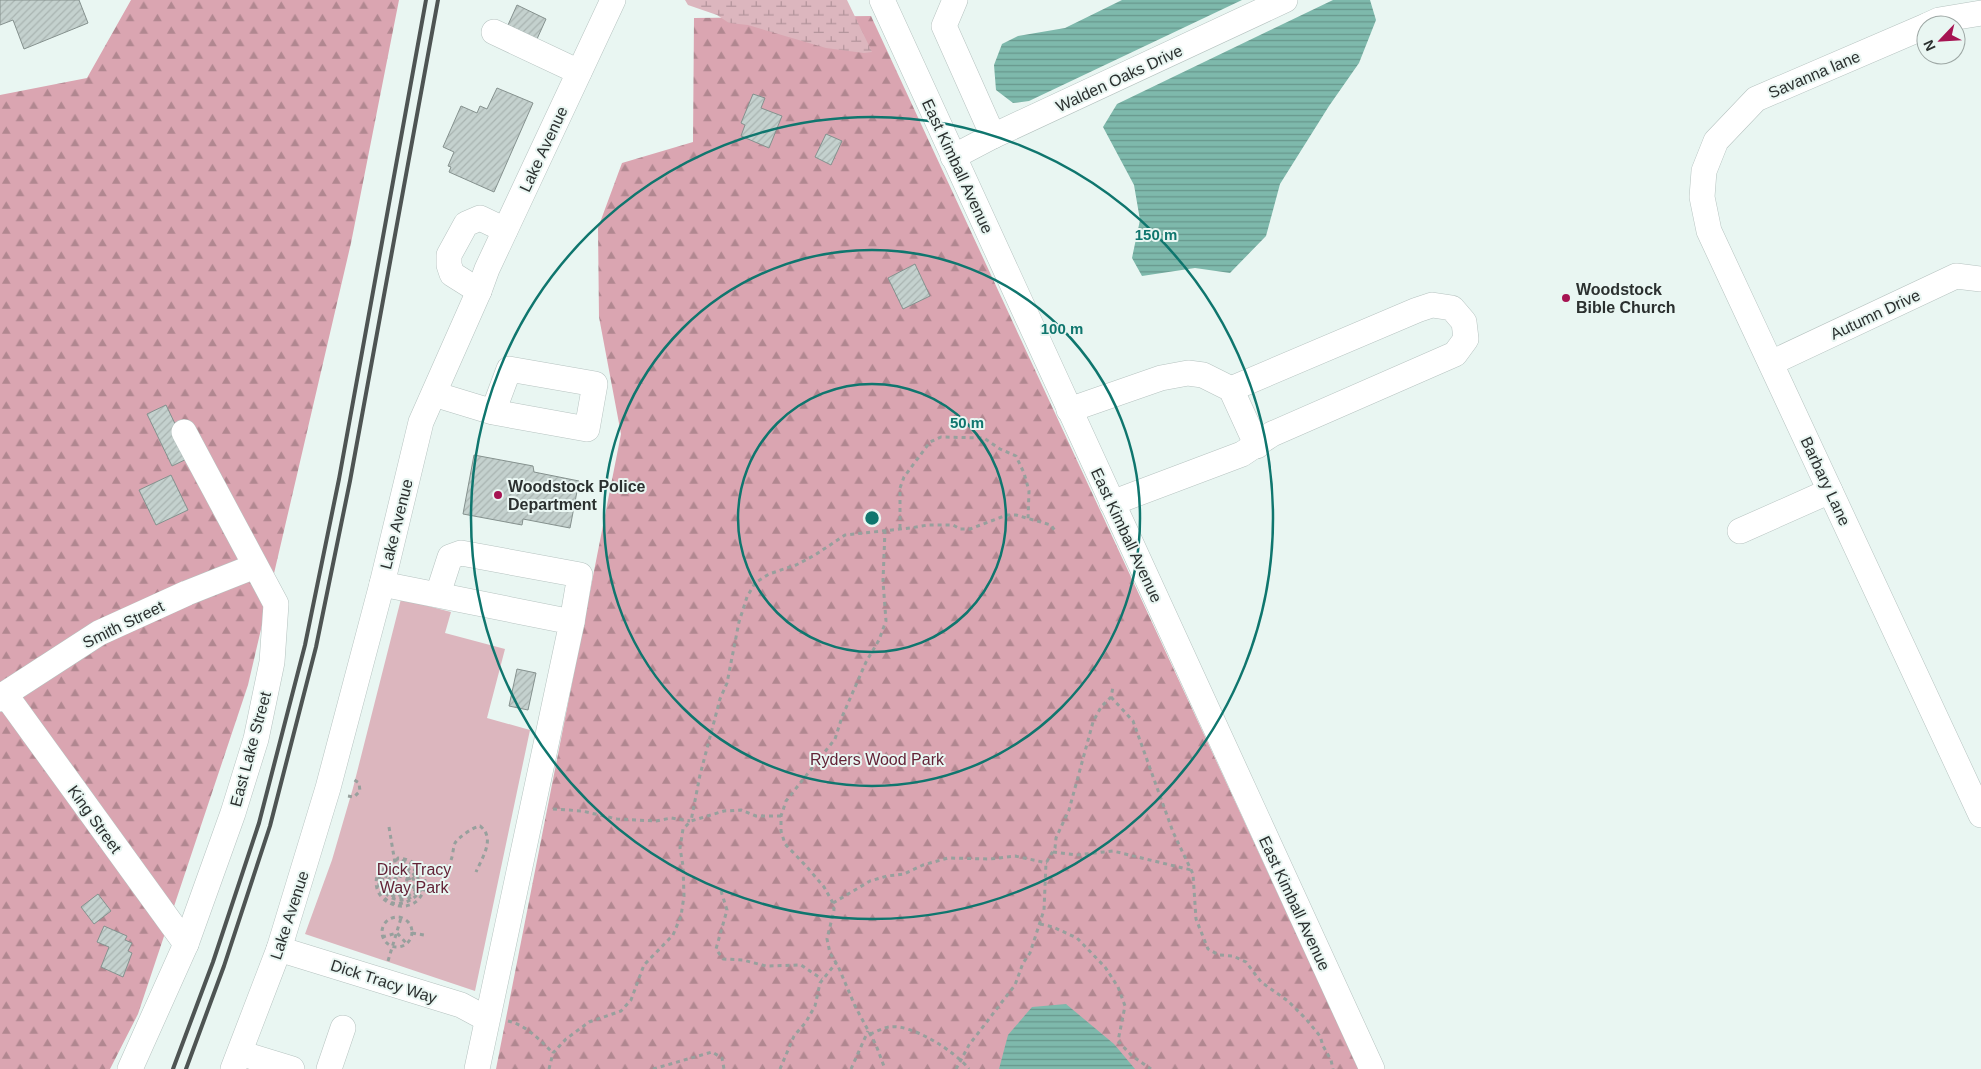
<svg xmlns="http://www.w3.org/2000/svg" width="1981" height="1069" viewBox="0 0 1981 1069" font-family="Helvetica,sans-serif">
  <defs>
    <pattern id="forest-firs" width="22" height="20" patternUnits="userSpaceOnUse" patternTransform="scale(1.25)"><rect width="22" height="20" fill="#daa5b1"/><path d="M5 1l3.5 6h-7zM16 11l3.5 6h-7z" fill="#b18790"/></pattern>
    <pattern id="wetland-marsh" width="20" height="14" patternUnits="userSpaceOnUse" patternTransform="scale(1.25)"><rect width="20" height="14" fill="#dcb6be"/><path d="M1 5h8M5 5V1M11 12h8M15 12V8" fill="none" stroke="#b3949b"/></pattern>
    <pattern id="water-rules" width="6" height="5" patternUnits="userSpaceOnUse" patternTransform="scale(1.25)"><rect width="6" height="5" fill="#7eb9ac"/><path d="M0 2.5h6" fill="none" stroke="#67978c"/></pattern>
    <pattern id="building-hatch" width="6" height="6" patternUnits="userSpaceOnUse" patternTransform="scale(1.25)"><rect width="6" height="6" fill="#c4d1ce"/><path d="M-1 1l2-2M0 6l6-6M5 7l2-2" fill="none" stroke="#a9b4b1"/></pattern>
  </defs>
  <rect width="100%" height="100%" fill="#e9f6f2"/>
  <path fill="#dcb6be" d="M 401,599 L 451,612 L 445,633 L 505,649 L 487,718 L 530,730 L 475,991 L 305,934 L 332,860 L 353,788 Z"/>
  <g fill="url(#forest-firs)">
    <path d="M 131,0 L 399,0 L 351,243 L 248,685 L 138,1014 L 110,1069 L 0,1069 L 0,95 L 87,78 Z"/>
    <path d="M 871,16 L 1359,1069 L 496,1069 L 621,434 L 599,317 L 598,228 L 622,163 L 693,142 L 694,18 Z"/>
  </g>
  <path fill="url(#wetland-marsh)" d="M 685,0 L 847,0 L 872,52 L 864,53 L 826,48 L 748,25 L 729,23 L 717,15 L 688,5 Z"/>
  <g fill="url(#water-rules)">
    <path d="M 1122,0 L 1242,0 L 1029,101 L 1013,103 L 996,90 L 994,65 L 1002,44 L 1018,36 L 1065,28 Z"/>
    <path d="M 1333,0 L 1370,0 L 1376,20 L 1359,63 L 1329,106 L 1280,184 L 1266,236 L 1230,273 L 1195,268 L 1142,276 L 1132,258 L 1140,220 L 1134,185 L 1103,127 L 1117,104 Z"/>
    <path d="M 1066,1004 L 1114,1044 L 1135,1069 L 999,1069 L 1008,1035 L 1032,1007 Z"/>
  </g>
  <g fill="url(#building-hatch)" stroke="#85918e">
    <path d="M 0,0 L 79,0 L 88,23 L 24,49 L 13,20 L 0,25 Z"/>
    <path d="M 517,5 L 546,19 L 537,39 L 508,25 Z"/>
    <path d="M 497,88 L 533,103 L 494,192 L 449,172 L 451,167 L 448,166 L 454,152 L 443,147 L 461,106 L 477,113 L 480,106 L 487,109 Z"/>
    <path d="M 753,94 L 765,98 L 761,108 L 782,116 L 769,148 L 741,136 L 745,125 L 741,123 Z"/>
    <path d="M 826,134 L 842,141 L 831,165 L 815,157 Z"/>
    <path d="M 915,264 L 930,296 L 903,309 L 888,278 Z"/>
    <path d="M 166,405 L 191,457 L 172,466 L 147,414 Z"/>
    <path d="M 474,455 L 533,466 L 534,472 L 579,481 L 570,528 L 523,519 L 522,525 L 463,514 Z"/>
    <path d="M 171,475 L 188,510 L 156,525 L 139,490 Z"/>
    <path d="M 517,669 L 536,673 L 528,710 L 509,706 Z"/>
    <path d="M 98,894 L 111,911 L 94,924 L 81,907 Z"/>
    <path d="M 104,926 L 127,936 L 125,940 L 132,943 L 128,951 L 132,953 L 123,977 L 101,967 L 109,947 L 97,942 Z"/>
  </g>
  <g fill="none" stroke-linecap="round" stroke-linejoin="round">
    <defs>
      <g id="minor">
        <path d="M 882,0 L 1372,1069"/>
        <path d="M 955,0 L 944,26 L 993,136"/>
        <path d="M 1928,25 L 1939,20 L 1981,13"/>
        <path d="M 1926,26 L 1756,99 L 1716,141 L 1704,171 L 1702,197 L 1709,231 L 1981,815"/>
        <path d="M 494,32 L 579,72"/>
        <path d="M 953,157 L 993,136 L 1285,0"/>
        <path d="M 479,291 L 452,274 L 449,265 L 449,255 L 466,224 L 480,218 L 505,230"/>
        <path d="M 1771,363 L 1956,276 L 1981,279"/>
        <path d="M 434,394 L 493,412 L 587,429 L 595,384 L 509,369 L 493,412"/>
        <path d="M 1069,410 L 1161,378 L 1188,373 L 1203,375 L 1231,389 L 1257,446"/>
        <path d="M 1112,503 L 1242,454 L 1272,434 L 1455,354 L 1466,339 L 1464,322 L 1452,308 L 1432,305 L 1417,310 L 1231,389"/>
        <path d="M 1740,531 L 1830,491"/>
        <path d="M 382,584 L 572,622 L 477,1069"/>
        <path d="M 438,594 L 450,557 L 461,553 L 580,575 L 572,622"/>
        <path d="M 5,694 L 186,944"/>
        <path d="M 0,699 L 5,694 L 99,633 L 187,593 L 255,566"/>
        <path d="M 279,949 L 461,1005 L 487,1019"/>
        <path d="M 240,1053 L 292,1069"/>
        <path d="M 130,1069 L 186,944 L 233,813 L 256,739 L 272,662 L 276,604 L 184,432"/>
        <path d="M 233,1069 L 279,949 L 328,788 L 382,584 L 421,422 L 479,291 L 487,269 L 613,0"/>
        <path d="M 329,1069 L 343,1028"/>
      </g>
    </defs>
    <use href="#minor" stroke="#b6c3c0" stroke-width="26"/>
    <g stroke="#97a09d" stroke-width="3" stroke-dasharray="4 4" stroke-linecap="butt">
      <path d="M 900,528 L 900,488 L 904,477 L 930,442 L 941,437 L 984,438 L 1000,449 L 1016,456 L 1024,473 L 1029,491 L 1028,519"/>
      <path d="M 885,530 L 883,581 L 886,621 L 879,640 L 866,662 L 842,717 L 835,739 L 786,801 L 781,816 L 781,831 L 785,844 L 807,867 L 824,887 L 833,903 L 834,910 L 827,939 L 830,953 L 838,966 L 855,1006 L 876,1045 L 885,1069"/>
      <path d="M 1111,697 L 1133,721 L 1173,832 L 1193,874 L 1196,919 L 1208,949 L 1219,955 L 1233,956 L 1246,962 L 1261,982 L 1288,1001 L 1306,1019 L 1320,1036 L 1323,1046 L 1331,1060 L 1333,1069"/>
      <path d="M 348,796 L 354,797 L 360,791 L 359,783 L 353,779"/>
      <path d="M 553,809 L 582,811 L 617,819 L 656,821 L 671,818 L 690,821"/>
      <path d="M 781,816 L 756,816 L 741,810 L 724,811 L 691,821 L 700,775 L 720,699 L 727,683 L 739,622 L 747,597 L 755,583 L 769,574 L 796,565 L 815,555 L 845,535 L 910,528 L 928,525 L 953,525 L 960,529 L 970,529 L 1007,515 L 1016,515 L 1051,525 L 1056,532"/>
      <path d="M 389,827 L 395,863 C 406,865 417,866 418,879 C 423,914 362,902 389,866 L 388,865 C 381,870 378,877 379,885 C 386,927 448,888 412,864 C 407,861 402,861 397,860 L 398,858 C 414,859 429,871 424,889 C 415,921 366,904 378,873 C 381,867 384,864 389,862 L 393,866 C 391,871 386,874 385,879 C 380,908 429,899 414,875 C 410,868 404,866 397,867 L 395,871 L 397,875 L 407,879 L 406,886 C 398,894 396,885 392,880 L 391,885 L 398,892 L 407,891 C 416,879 406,875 398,871 L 406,871 C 434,891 380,909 389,879 L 393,877 L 399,881"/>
      <path d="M 1053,852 L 1076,855 L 1113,851 L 1191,870"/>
      <path d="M 451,860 C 453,855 453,848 455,843 C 459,837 473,827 480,826 C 496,838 482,858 476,872"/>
      <path d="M 721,891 L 727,910 L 716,949 L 723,959 L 743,960 L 766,966 L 801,965 L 822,979"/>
      <path d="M 833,903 L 870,881 L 887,876 L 904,874 L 923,865 L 948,858 L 990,859 L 1015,856 L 1047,863"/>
      <circle cx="397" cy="932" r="15"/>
      <path d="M 1040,924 L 1053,927 L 1077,938 L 1105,967 L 1118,987 L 1125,1006 L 1118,1041 L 1132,1056 L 1151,1069"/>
      <path d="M 412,933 L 424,935"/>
      <path d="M 382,937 L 397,933 L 407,944"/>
      <path d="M 388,961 L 401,918"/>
      <path d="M 508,1021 C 526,1025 540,1040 553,1053"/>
      <path d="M 870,1034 C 876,1032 882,1028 889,1027 C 911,1023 956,1052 969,1069"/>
      <path d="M 549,1069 L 553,1053 L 566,1039 L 589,1022 L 621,1011 L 631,1000 L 644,965 L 673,935 L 681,916 L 684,896 L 683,866 L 680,848 L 683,829 L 691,821"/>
      <path d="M 653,1069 L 712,1052 L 722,1058 L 724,1069"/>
      <path d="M 780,1069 L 794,1036 L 806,1022 L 815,1006 L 820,983 L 836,963"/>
      <path d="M 851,1069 L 868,1031"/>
      <path d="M 956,1069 L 969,1045 L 1015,985 L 1023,963 L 1030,953 L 1044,910 L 1046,863 L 1055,848 L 1056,838 L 1069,810 L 1093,722 L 1101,707 L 1111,697 L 1113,687"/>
    </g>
    <use href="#minor" stroke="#fff" stroke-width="25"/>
    <g stroke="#4e5453" stroke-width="4">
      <path d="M 173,1069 L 213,962 L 259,823 L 305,645 L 339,479 L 426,0"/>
      <path d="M 186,1069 L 224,966 L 270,826 L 316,647 L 350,481 L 438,0"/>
    </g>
  </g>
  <g fill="none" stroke="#0f766e" stroke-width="2.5">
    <circle cx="872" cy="518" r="134"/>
    <circle cx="872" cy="518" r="268"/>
    <circle cx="872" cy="518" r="401"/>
  </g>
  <g fill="#a61452" stroke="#e9f6f2" stroke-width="2">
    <circle cx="1566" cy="298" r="5"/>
    <circle cx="498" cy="495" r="5"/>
  </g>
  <g text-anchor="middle" stroke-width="4" stroke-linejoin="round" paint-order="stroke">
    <g font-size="16" fill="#2b302f" stroke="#e9f6f2">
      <text transform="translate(1814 74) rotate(-23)" y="6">Savanna lane</text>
      <text transform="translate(1119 78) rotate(-25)" y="6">Walden Oaks Drive</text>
      <text transform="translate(543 149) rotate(-65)" y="6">Lake Avenue</text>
      <text transform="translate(958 166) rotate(65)" y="6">East Kimball Avenue</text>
      <text transform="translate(1875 314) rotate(-25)" y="6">Autumn Drive</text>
      <text transform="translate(1826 481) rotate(65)" y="6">Barbary Lane</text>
      <text transform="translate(396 524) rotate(-76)" y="6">Lake Avenue</text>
      <text transform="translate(1127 535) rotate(65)" y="6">East Kimball Avenue</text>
      <text transform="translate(123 624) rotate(-26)" y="6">Smith Street</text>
      <text transform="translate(250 749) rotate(-75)" y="6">East Lake Street</text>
      <text transform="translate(95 819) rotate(54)" y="6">King Street</text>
      <text transform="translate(1295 903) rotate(65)" y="6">East Kimball Avenue</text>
      <text transform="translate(289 915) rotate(-72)" y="6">Lake Avenue</text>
      <text transform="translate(384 981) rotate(18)" y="6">Dick Tracy Way</text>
    </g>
    <g font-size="16" font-weight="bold" fill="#2b302f" stroke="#e9f6f2" text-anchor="start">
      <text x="1576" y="295">Woodstock<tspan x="1576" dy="18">Bible Church</tspan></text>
      <text x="508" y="492">Woodstock Police<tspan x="508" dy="18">Department</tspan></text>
    </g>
    <g font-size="16" fill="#632337" stroke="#e9f6f2">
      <text x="877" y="765">Ryders Wood Park</text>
      <text x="414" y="875">Dick Tracy<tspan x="414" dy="18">Way Park</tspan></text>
    </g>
  </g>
  <circle cx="872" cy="518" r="8" fill="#0f766e" stroke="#e9f6f2" stroke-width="2.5"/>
  <g font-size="15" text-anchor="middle" font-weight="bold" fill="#0f766e" stroke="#e9f6f2" stroke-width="4" stroke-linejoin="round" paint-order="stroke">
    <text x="1156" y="240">150 m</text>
    <text x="1062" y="334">100 m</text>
    <text x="967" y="428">50 m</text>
  </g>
  <g transform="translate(1941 40) rotate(245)"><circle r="24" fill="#e9f6f2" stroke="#9da7a4"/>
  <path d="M0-4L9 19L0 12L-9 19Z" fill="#a61452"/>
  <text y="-8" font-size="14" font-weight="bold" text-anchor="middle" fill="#2b302f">N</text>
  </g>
</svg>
